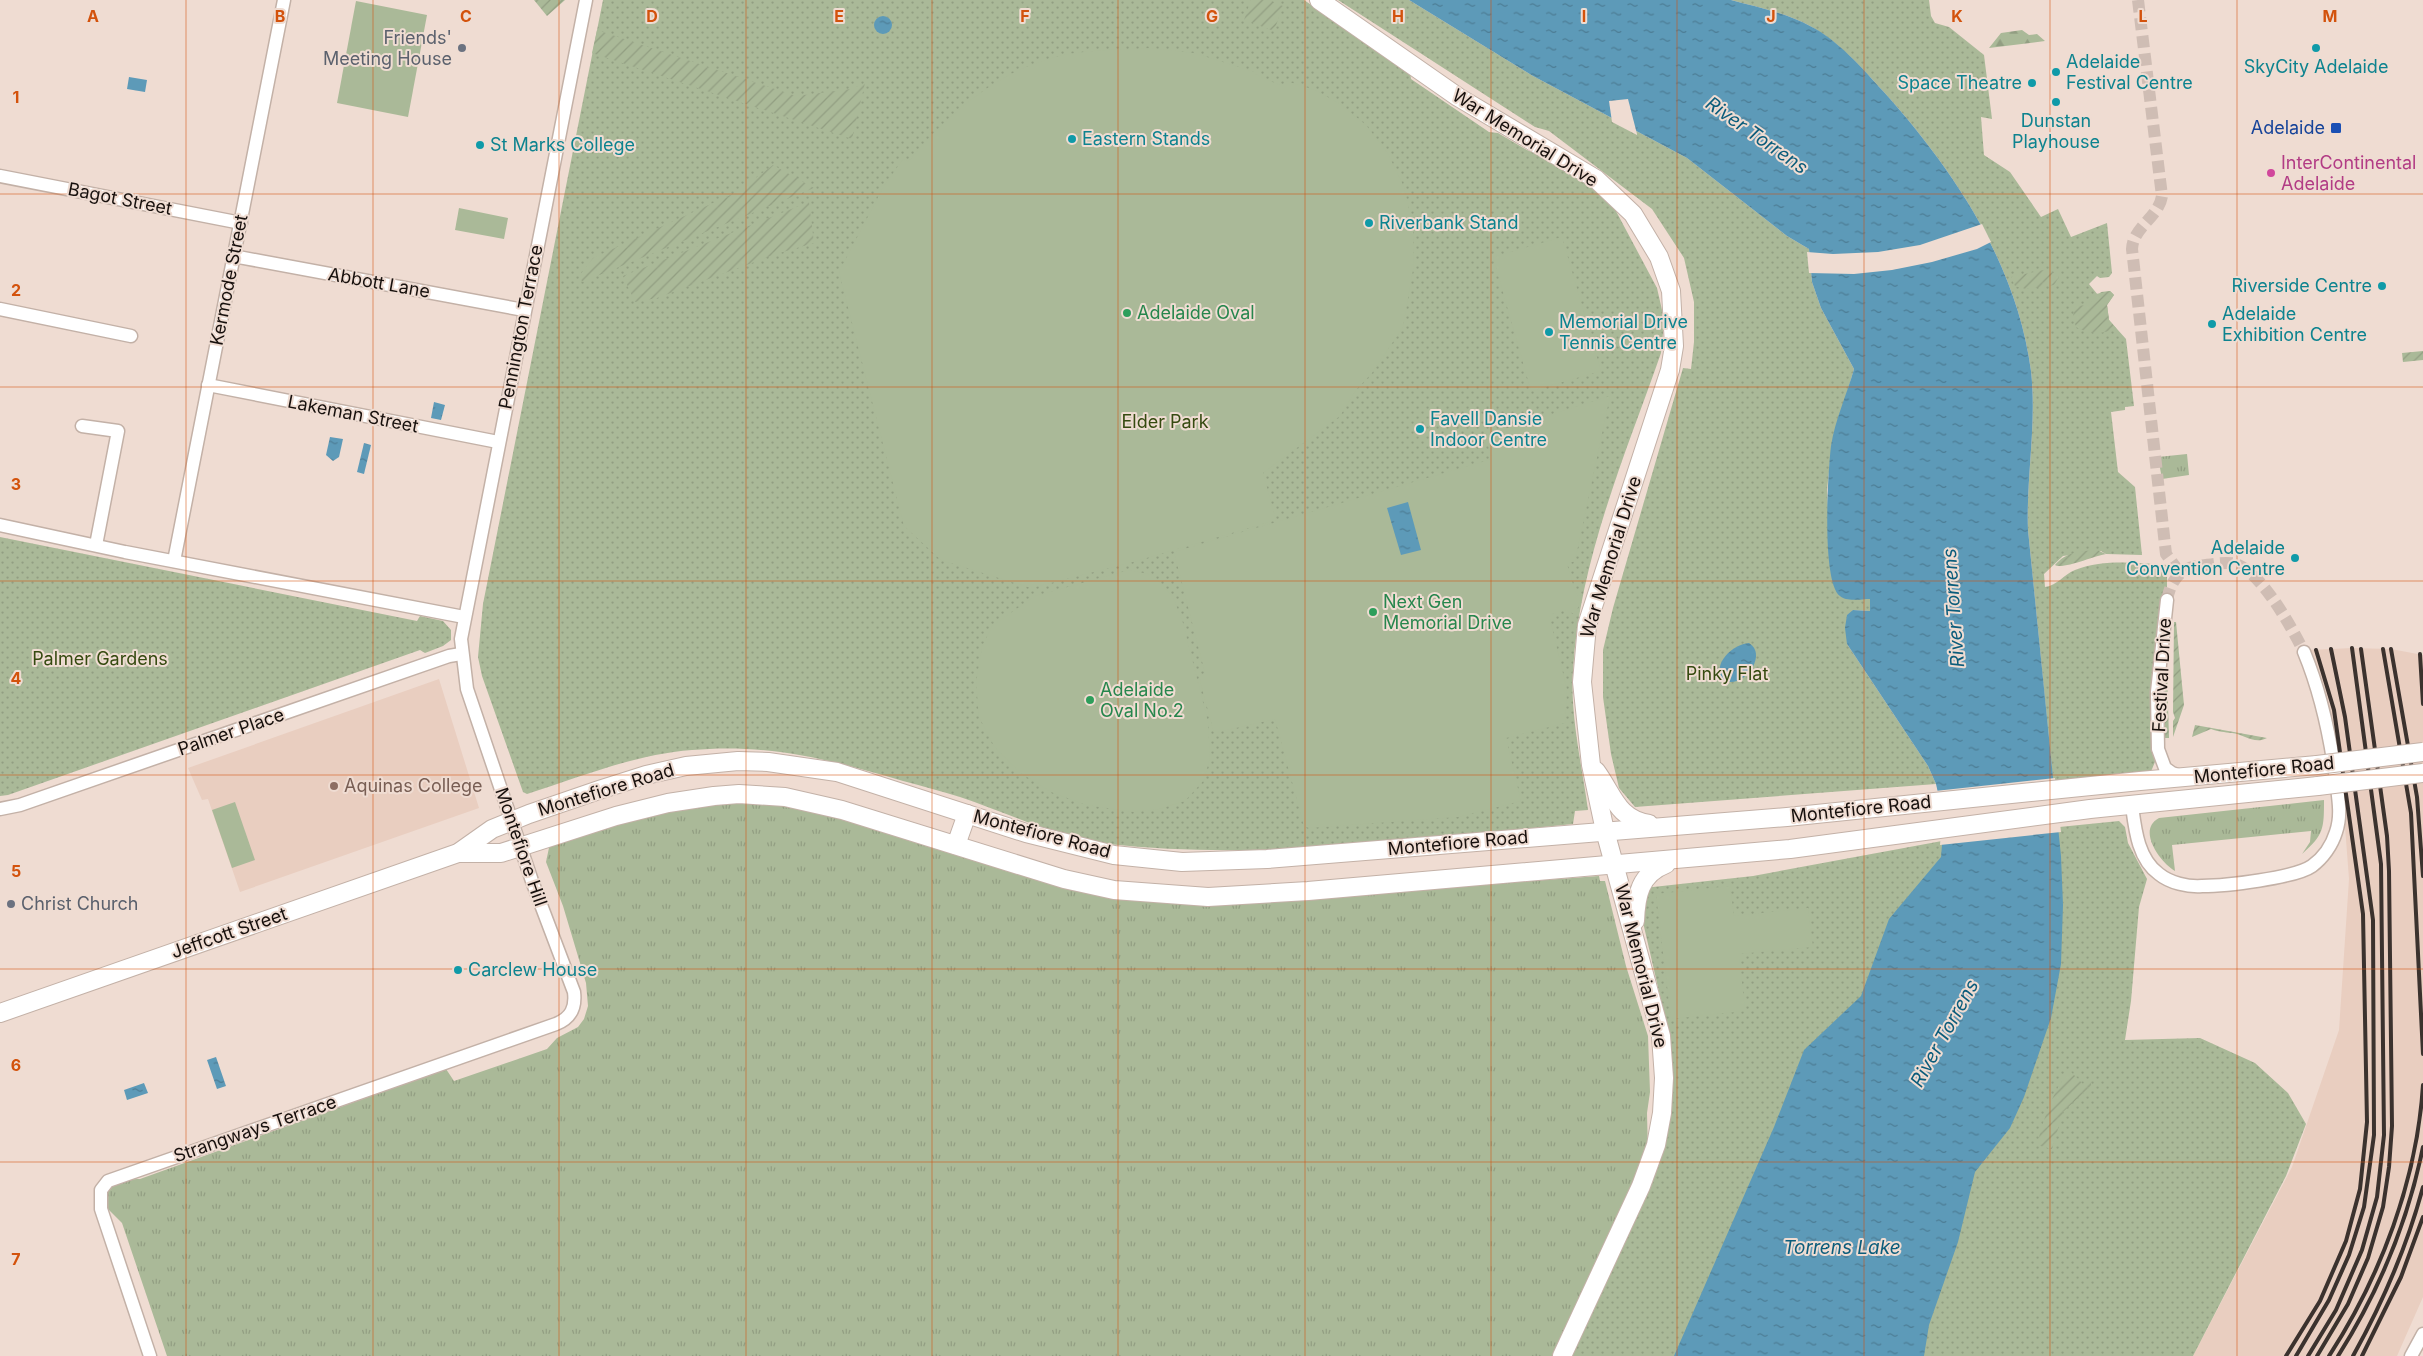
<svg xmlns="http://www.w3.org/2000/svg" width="2423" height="1356" viewBox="0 0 2423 1356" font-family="Inter,sans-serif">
  <defs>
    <pattern id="grass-tufts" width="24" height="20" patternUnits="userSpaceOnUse" patternTransform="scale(1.25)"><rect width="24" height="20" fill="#aab998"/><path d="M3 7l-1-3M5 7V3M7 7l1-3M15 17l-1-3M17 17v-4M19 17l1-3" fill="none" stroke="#929e82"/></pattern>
    <pattern id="forest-firs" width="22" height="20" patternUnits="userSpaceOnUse" patternTransform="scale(1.25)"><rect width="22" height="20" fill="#aab998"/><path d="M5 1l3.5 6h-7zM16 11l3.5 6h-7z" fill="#929e82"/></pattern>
    <pattern id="park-dots" width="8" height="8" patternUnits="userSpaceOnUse" patternTransform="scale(1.25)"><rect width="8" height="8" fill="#aab998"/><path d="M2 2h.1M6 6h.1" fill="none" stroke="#929e82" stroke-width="1.8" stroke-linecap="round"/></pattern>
    <pattern id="garden-furrows" width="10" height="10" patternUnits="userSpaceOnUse" patternTransform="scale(1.25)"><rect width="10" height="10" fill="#aab998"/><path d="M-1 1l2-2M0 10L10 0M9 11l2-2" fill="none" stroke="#929e82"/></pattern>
    <pattern id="water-ripples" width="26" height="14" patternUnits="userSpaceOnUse" patternTransform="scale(1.25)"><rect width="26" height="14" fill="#5d9ab8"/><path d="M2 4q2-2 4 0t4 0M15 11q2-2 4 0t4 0" fill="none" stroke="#4c7c94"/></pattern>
  </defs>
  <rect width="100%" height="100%" fill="#efdcd2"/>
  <g fill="#e9cec0">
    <path d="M 2352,648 L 2391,649 L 2423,655 L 2423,1297 L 2397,1356 L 2193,1356 L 2292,1167 L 2339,1030 L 2349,879 L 2343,800 L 2325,690 L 2310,650 Z"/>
    <path d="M 439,679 L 479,808 L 240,892 L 208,799 L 202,800 L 188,768 Z"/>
  </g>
  <g fill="url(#grass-tufts)">
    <path d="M 2187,454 L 2189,475 L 2162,479 L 2158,457 Z"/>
    <path d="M 778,800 L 1069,886 L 1376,892 L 1599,876 L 1600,881 L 1605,881 L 1626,966 L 1648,1036 L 1650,1092 L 1647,1113 L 1648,1154 L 1552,1356 L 167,1356 L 122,1223 L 105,1206 L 103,1195 C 110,1185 128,1178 140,1179 L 446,1069 L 454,1081 L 547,1049 L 557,1038 L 578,1027 L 584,1019 L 588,1006 L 586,983 L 563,906 L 546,862 L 550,843 L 700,801 Z"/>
    <path d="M 2324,800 C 2324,828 2324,835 2302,854 L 2310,842 L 2311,831 L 2172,845 L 2175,871 C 2161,863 2136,830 2159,818 Z"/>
  </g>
  <path fill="url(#forest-firs)" d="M 2022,30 L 2029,35 L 2037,34 L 2045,41 L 1989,48 L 2001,33 Z"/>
  <g fill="url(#park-dots)">
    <path d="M 603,0 L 1304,0 L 1410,72 L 1411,79 L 1489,132 L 1498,133 L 1527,150 L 1541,156 L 1572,173 L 1609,198 L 1657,288 L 1662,310 L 1663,333 L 1661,353 C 1625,456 1579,561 1573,671 C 1570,716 1582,765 1588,810 L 1575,811 L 1573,824 C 1420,839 1262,861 1108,844 C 1061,839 1005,812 960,797 C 941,791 922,786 903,781 C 832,760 768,743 692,750 C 636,754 580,777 527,794 L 523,792 L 482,676 L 478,657 L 483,604 Z"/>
    <path d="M 1338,0 L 1409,0 L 1533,76 L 1687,158 L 1787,236 L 1809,249 L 1812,282 L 1821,308 L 1854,369 L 1832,444 L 1827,490 L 1831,573 L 1847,599 L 1870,599 L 1870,611 L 1853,610 L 1847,644 L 1928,766 L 1936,784 L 1635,807 L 1619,788 L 1611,754 L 1603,697 L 1603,650 L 1613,608 L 1683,368 L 1691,369 L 1694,342 L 1694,302 L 1684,258 L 1652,209 L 1549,131 L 1535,127 Z"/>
    <path d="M 1731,0 L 1929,0 L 1931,16 L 1935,23 L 1949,27 L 1984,55 L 1992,119 L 1981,117 L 1984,155 L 2010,172 L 2041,217 L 2058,209 L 2071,237 L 2107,223 L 2112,273 L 2109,277 L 2100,278 L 2097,276 L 2089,284 L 2098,295 L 2101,292 L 2110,291 L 2114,295 L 2107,305 L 2109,320 L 2126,339 L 2134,406 L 2125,407 L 2125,410 L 2111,412 L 2118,472 L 2135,487 L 2142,555 L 2106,554 L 2101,551 L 2063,556 L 2044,574 L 2045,587 C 2058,585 2063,575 2075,570 C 2104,559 2136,563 2167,565 L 2167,600 L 2157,757 L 2150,774 L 2054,789 L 2028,530 C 2026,477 2037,424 2031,371 C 2017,264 1954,170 1883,91 C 1862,68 1838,41 1810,26 C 1786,13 1757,7 1731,0 Z"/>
    <path d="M 0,537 L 417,621 L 420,616 L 443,621 L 451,630 L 451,640 L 443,646 L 425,653 L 420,650 L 8,795 L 0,796 Z"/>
    <path d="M 2119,821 L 2125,827 L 2128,843 L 2147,879 L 2139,907 L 2131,1001 L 2125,1040 L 2200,1038 L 2255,1063 L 2288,1093 L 2306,1124 L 2286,1176 L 2193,1356 L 1570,1356 L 1670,1113 L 1673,1076 L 1669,1035 L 1642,918 L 1644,888 L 1753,876 L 1969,836 Z"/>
  </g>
  <g fill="url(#garden-furrows)">
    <path d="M 534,0 L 565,0 L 547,16 Z"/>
    <path d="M 1251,0 L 1265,0 L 1283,6 L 1274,31 L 1244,20 Z"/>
    <path d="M 597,30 L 796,96 L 851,89 L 865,83 L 852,139 L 592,53 Z"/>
    <path d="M 773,165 L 814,188 L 582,282 L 580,275 L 593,258 L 737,192 Z"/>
    <path d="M 809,202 L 814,243 L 776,254 L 657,298 L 635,302 L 623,276 Z"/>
    <path d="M 2048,269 L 2059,277 L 2054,285 L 2026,289 L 2015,286 L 2011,277 Z"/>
    <path d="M 2110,291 L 2114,295 L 2107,305 L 2109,320 L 2116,328 C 2104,335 2088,334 2076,327 L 2073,316 L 2075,306 L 2089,305 L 2096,294 Z"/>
    <path d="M 2423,351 L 2423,360 L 2403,362 L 2402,353 Z"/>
    <path d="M 2097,550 L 2106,554 C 2094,556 2062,570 2055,565 C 2066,552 2080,551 2097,550 Z"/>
    <path d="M 2174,622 L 2176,622 L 2184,705 L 2173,737 L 2173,721 L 2175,718 L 2173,712 Z"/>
    <path d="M 2165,672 L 2167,672 L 2169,738 L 2163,738 L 2162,712 Z"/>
    <path d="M 2195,725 L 2267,738 C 2254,745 2244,734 2232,733 C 2224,732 2219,732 2211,729 L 2192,737 Z"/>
    <path d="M 2070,1071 L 2083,1084 L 2091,1078 L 2091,1086 L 2063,1112 L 2052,1149 L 2037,1145 C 2043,1121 2053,1089 2070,1071 Z"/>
  </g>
  <g fill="#aab998">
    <path d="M 356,1 L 427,15 L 408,117 L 337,103 Z"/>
    <path d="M 1151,48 L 1194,53 L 1255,72 L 1255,74 L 1284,87 L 1286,81 L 1315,90 L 1340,104 L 1366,125 L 1388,154 L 1404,187 L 1413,227 L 1414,264 L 1403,327 L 1372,373 L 1356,390 L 1340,416 L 1263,473 L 1276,520 L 1133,562 L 1031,588 L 941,560 L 904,526 L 839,272 L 884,186 L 903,159 L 908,162 C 945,118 991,76 1048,59 C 1081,49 1116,50 1151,48 Z"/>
    <path d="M 459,208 L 508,218 L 504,239 L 455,230 Z"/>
    <path d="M 1562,237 L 1601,371 L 1531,391 L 1493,257 Z"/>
    <path d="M 1610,396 L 1575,561 L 1567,564 L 1575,591 L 1577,595 L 1581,596 L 1576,615 L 1566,610 L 1549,615 L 1567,690 L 1565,723 L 1506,738 L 1521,801 L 1458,817 L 1309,828 L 1304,826 L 1275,719 L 1214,733 L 1200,681 L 1201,675 L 1205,673 L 1174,552 L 1492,459 L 1485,435 Z"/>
    <path d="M 1129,570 L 1153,575 L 1173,597 L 1183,623 L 1208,722 L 1210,757 L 1204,780 L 1185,801 L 1159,809 L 1134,812 L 1086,805 L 1051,792 L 1019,772 L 994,746 L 979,717 L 976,683 L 982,647 L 992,626 L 1035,596 Z"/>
    <path d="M 235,802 L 255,860 L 232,868 L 212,810 Z"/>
    <path d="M 1730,886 L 1734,916 L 1808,908 L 1813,947 L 1739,954 L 1745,1011 L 1671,1019 L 1656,894 Z"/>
  </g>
  <g fill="url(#water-ripples)">
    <path d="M 1409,0 L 1731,0 C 1757,7 1786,13 1810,26 C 1838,40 1862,68 1883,91 C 1954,170 2017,264 2031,371 C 2037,424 2026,477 2028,530 L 2061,856 L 2063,905 L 2061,964 L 2051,1018 L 2024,1097 L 2010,1128 L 1975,1172 L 1958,1242 L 1929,1325 L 1924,1356 L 1674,1356 L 1774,1127 L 1804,1050 L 1861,996 L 1889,919 L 1941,857 L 1944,820 L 1936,784 L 1928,766 L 1847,644 L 1845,628 L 1847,615 L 1853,610 L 1870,611 L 1870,599 C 1861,599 1846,602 1840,596 C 1821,582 1828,470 1831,446 C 1835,420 1847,394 1854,369 L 1821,308 L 1812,282 L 1809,249 L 1787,236 L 1687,158 L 1533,76 Z"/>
    <circle cx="883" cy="25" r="9"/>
    <path d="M 129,77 L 147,80 L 145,92 L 127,89 Z"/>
    <path d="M 434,402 L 445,405 L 441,420 L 431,418 Z"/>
    <path d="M 330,437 L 343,439 L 339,457 L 333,461 L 326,455 Z"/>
    <path d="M 364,443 L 371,445 L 364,474 L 357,472 Z"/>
    <path d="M 1408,502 L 1421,550 L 1401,555 L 1387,508 Z"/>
    <path d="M 1749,643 C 1769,655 1742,691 1723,680 C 1711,664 1733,644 1749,643 Z"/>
    <path d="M 216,1057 L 226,1086 L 217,1089 L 207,1060 Z"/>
    <path d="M 144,1083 L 148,1093 L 127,1100 L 124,1090 Z"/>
  </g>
  <g fill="#efdcd2">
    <path d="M 1628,99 L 1637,134 L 1637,135 L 1612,122 L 1609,101 Z"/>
    <path d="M 1982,224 L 1991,242 L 1977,249 L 1932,262 L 1892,270 L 1854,274 L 1809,273 L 1807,252 L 1833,254 L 1878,252 L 1920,245 Z"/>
    <path d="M 2055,778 L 2061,832 L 1940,845 L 1942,820 L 1935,791 Z"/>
  </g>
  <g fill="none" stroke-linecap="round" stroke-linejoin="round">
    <g stroke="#cfbdb4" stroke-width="12" stroke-dasharray="12 6" stroke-linecap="butt">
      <path d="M 2138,0 L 2162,196 C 2159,217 2133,227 2132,249 L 2166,554 L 2180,573"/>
      <path d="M 2167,600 C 2170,583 2179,568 2198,566 C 2209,565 2225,561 2236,564 C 2262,573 2292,628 2304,652"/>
    </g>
    <defs>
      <g id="street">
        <path d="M 0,176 L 241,223"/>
        <path d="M 233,256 L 524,310"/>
        <path d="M 0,309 L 131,336"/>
        <path d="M 208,385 L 498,442"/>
        <path d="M 82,426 L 118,431 L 96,545"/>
        <path d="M 0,525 L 125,552 L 464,617"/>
        <path d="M 174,561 L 284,0"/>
        <path d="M 2167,600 L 2157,692 L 2158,749 L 2165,768 L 2172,773 L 2181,776"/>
        <path d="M 2132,806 C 2135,829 2138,859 2159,874 C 2170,883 2188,887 2202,886 C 2225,886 2295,878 2312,866 C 2323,858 2332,845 2336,832 C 2342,815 2338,797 2336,780 C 2330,735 2321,693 2304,652"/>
        <path d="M 0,809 L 20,805 L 449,656 L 461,654"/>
        <path d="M 150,1356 L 101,1209 L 101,1190 L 108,1181 L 556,1024 C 571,1018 576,1008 574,992 L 532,881 L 467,689 L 461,639 L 586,0"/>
        <path d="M 2411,1356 L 2423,1334"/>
      </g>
      <g id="secondary">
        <path d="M 1319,0 L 1458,97 L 1596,179 L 1633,214 L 1659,257 L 1671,291 L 1674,346 L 1670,370 L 1587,625 L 1582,682 L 1591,765 L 1605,831 L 1661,1036 L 1664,1078 L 1662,1113 L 1656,1145 L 1641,1186 L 1562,1356"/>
        <path d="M 1596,771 C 1613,794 1617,819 1649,824"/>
        <path d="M 956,845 L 967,814"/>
        <path d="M 458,853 L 501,853 L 616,816 L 668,803 L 714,796 L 739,794 L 785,797 L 842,810 L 1064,879 L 1114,890 L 1208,897 L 1308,891 L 1790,849 L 2090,809 L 2318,786"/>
        <path d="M 1635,921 C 1636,895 1640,874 1666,864"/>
        <path d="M 0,1013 L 458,853 L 492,829 L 529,814 L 599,790 L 646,775 L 686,766 L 738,761 L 768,762 L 837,772 L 1026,833 L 1114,855 L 1182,862 L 1267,859 L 1787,817 L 2140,781 L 2317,765"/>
      </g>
    </defs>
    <use href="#street" stroke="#c3b1a7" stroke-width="15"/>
    <use href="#secondary" stroke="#c3b1a7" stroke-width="20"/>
    <use href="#street" stroke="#fff" stroke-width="12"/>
    <use href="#secondary" stroke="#fff" stroke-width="18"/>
    <g stroke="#3b322e" stroke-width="4">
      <path d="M 2383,649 L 2411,813 L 2423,1054"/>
      <path d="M 2391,649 L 2417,797 L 2423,876"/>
      <path d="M 2420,654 L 2423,704"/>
      <path d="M 2286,1356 L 2320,1301 L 2346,1241 L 2360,1189 L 2367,1122 L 2363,914 L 2334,710 L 2316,650"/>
      <path d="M 2296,1356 L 2329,1300 L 2349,1255 L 2364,1207 L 2374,1135 L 2373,920 L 2345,717 L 2331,649"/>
      <path d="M 2308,1356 L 2336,1310 L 2362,1250 L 2377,1197 L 2384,1135 L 2381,864 L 2352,648"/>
      <path d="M 2317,1356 L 2348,1304 L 2368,1258 L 2383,1207 L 2389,1167 L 2392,1126 L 2389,871 L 2387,836 L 2361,649"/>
      <path d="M 2329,1356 C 2381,1276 2417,1180 2423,1085"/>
      <path d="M 2338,1356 C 2378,1293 2408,1221 2423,1147"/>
      <path d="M 2353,1356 C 2383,1302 2407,1247 2423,1187"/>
      <path d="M 2362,1356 L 2401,1277 L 2423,1217"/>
    </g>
    <defs>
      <g id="secondary-bridge">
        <path d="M 2317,765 L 2423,752"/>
        <path d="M 2318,786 L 2423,773"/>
      </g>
    </defs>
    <use href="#secondary-bridge" stroke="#c3b1a7" stroke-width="20" stroke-linecap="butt"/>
    <use href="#secondary-bridge" stroke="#fff" stroke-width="18"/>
  </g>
  <path fill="none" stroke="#d3520c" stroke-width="1" stroke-opacity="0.55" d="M 186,0 L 186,1356M 373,0 L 373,1356M 559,0 L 559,1356M 746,0 L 746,1356M 932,0 L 932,1356M 1118,0 L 1118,1356M 1305,0 L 1305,1356M 1491,0 L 1491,1356M 1677,0 L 1677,1356M 1864,0 L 1864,1356M 2050,0 L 2050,1356M 2237,0 L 2237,1356M 0,194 L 2423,194M 0,387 L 2423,387M 0,581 L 2423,581M 0,775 L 2423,775M 0,969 L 2423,969M 0,1162 L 2423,1162"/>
  <g fill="#6b7280" stroke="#efdcd2" stroke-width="2">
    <circle cx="462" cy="48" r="5"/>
    <circle cx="11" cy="904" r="5"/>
  </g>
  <g fill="#0f9aa8" stroke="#efdcd2" stroke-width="2">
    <circle cx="2316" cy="48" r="5"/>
    <circle cx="2056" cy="72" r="5"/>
    <circle cx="2032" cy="83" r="5"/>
    <circle cx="2056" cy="102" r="5"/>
    <circle cx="1072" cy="139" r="5"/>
    <circle cx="480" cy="145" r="5"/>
    <circle cx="1369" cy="223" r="5"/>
    <circle cx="2382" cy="286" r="5"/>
    <circle cx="2212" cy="324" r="5"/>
    <circle cx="1549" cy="332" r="5"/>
    <circle cx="1420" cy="429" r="5"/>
    <circle cx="2295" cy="558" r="5"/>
    <circle cx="458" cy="970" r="5"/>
  </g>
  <rect fill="#1a4fb4" stroke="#efdcd2" stroke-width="2" x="2330" y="122" width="12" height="12" rx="2.5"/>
  <circle fill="#d1479c" stroke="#efdcd2" stroke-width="2" cx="2271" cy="173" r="5"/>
  <g fill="#2e9e5b" stroke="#efdcd2" stroke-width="2">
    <circle cx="1127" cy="313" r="5"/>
    <circle cx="1373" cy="612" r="5"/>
    <circle cx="1090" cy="700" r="5"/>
  </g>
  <circle fill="#8d6e63" stroke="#efdcd2" stroke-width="2" cx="334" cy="786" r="5"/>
  <g text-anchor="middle" stroke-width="4" stroke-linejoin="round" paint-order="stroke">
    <g font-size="18" fill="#5b616d" stroke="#efdcd2" text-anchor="end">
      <text x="452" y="44">Friends'<tspan x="452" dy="21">Meeting House</tspan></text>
      <text x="21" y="910" text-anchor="start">Christ Church</text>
    </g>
    <g font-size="18" fill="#0d838f" stroke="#efdcd2" text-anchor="start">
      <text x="2066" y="68">Adelaide<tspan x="2066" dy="21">Festival Centre</tspan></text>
      <text x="2316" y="73" text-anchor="middle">SkyCity Adelaide</text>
      <text x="2022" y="89" text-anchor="end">Space Theatre</text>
      <text x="2056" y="127" text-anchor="middle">Dunstan<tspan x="2056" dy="21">Playhouse</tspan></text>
      <text x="1082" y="145">Eastern Stands</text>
      <text x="490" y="151">St Marks College</text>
      <text x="1379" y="229">Riverbank Stand</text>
      <text x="2372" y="292" text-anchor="end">Riverside Centre</text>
      <text x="2222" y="320">Adelaide<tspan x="2222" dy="21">Exhibition Centre</tspan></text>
      <text x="1559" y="328">Memorial Drive<tspan x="1559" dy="21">Tennis Centre</tspan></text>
      <text x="1430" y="425">Favell Dansie<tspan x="1430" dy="21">Indoor Centre</tspan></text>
      <text x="2285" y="554" text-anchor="end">Adelaide<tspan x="2285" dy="21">Convention Centre</tspan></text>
      <text x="468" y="976">Carclew House</text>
    </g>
    <g font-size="18" fill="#164399" stroke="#efdcd2" text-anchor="end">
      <text x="2325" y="134">Adelaide</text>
    </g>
    <g font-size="18" fill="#17100d" stroke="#efdcd2">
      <text transform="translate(1525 138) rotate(32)" y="6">War Memorial Drive</text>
      <text transform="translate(120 199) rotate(11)" y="6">Bagot Street</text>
      <text transform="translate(229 280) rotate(-79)" y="6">Kermode Street</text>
      <text transform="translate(379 283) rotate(10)" y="6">Abbott Lane</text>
      <text transform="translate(521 327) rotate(-79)" y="6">Pennington Terrace</text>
      <text transform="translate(353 414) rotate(11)" y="6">Lakeman Street</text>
      <text transform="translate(1611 557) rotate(-73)" y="6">War Memorial Drive</text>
      <text transform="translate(2162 675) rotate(-87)" y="6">Festival Drive</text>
      <text transform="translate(231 732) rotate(-19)" y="6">Palmer Place</text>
      <text transform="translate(2264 770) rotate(-6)" y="6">Montefiore Road</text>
      <text transform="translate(606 790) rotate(-17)" y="6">Montefiore Road</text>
      <text transform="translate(1861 809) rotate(-6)" y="6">Montefiore Road</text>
      <text transform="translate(1042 834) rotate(15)" y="6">Montefiore Road</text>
      <text transform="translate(1458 843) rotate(-5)" y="6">Montefiore Road</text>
      <text transform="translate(521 847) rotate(71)" y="6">Montefiore Hill</text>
      <text transform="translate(229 933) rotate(-19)" y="6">Jeffcott Street</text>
      <text transform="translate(1641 966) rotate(76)" y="6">War Memorial Drive</text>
      <text transform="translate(255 1129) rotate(-19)" y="6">Strangways Terrace</text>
    </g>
    <g font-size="18" fill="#b23c85" stroke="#efdcd2" text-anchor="start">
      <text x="2281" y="169">InterContinental<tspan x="2281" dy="21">Adelaide</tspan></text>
    </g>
    <g font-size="18" fill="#27864d" stroke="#efdcd2" text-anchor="start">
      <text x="1137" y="319">Adelaide Oval</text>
      <text x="1383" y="608">Next Gen<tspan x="1383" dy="21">Memorial Drive</tspan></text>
      <text x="1100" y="696">Adelaide<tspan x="1100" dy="21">Oval No.2</tspan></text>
    </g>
    <g font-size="18" fill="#354a10" stroke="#efdcd2">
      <text x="1165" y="428">Elder Park</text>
      <text x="100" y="665">Palmer Gardens</text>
      <text x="1727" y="680">Pinky Flat</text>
    </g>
    <g font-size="18" fill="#785e54" stroke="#efdcd2" text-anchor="start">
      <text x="344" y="792">Aquinas College</text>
    </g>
    <g font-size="19" font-style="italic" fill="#0b5c7b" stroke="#efdcd2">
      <text transform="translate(1757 135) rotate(35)" y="7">River Torrens</text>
      <text transform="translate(1953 608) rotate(-94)" y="7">River Torrens</text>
      <text transform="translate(1944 1033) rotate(-61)" y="7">River Torrens</text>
      <text x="1842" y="1254">Torrens Lake</text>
    </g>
  </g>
  <g font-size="16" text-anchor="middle" font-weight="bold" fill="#d3520c" stroke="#efdcd2" stroke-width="4" stroke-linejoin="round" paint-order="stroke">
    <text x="93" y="22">A</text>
    <text x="280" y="22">B</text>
    <text x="466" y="22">C</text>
    <text x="652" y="22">D</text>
    <text x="839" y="22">E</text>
    <text x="1025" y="22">F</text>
    <text x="1212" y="22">G</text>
    <text x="1398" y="22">H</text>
    <text x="1584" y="22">I</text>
    <text x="1771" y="22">J</text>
    <text x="1957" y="22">K</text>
    <text x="2143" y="22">L</text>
    <text x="2330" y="22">M</text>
    <text x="16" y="103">1</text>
    <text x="16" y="296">2</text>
    <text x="16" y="490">3</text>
    <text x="16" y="684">4</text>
    <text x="16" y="877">5</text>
    <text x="16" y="1071">6</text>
    <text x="16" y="1265">7</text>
  </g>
</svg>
